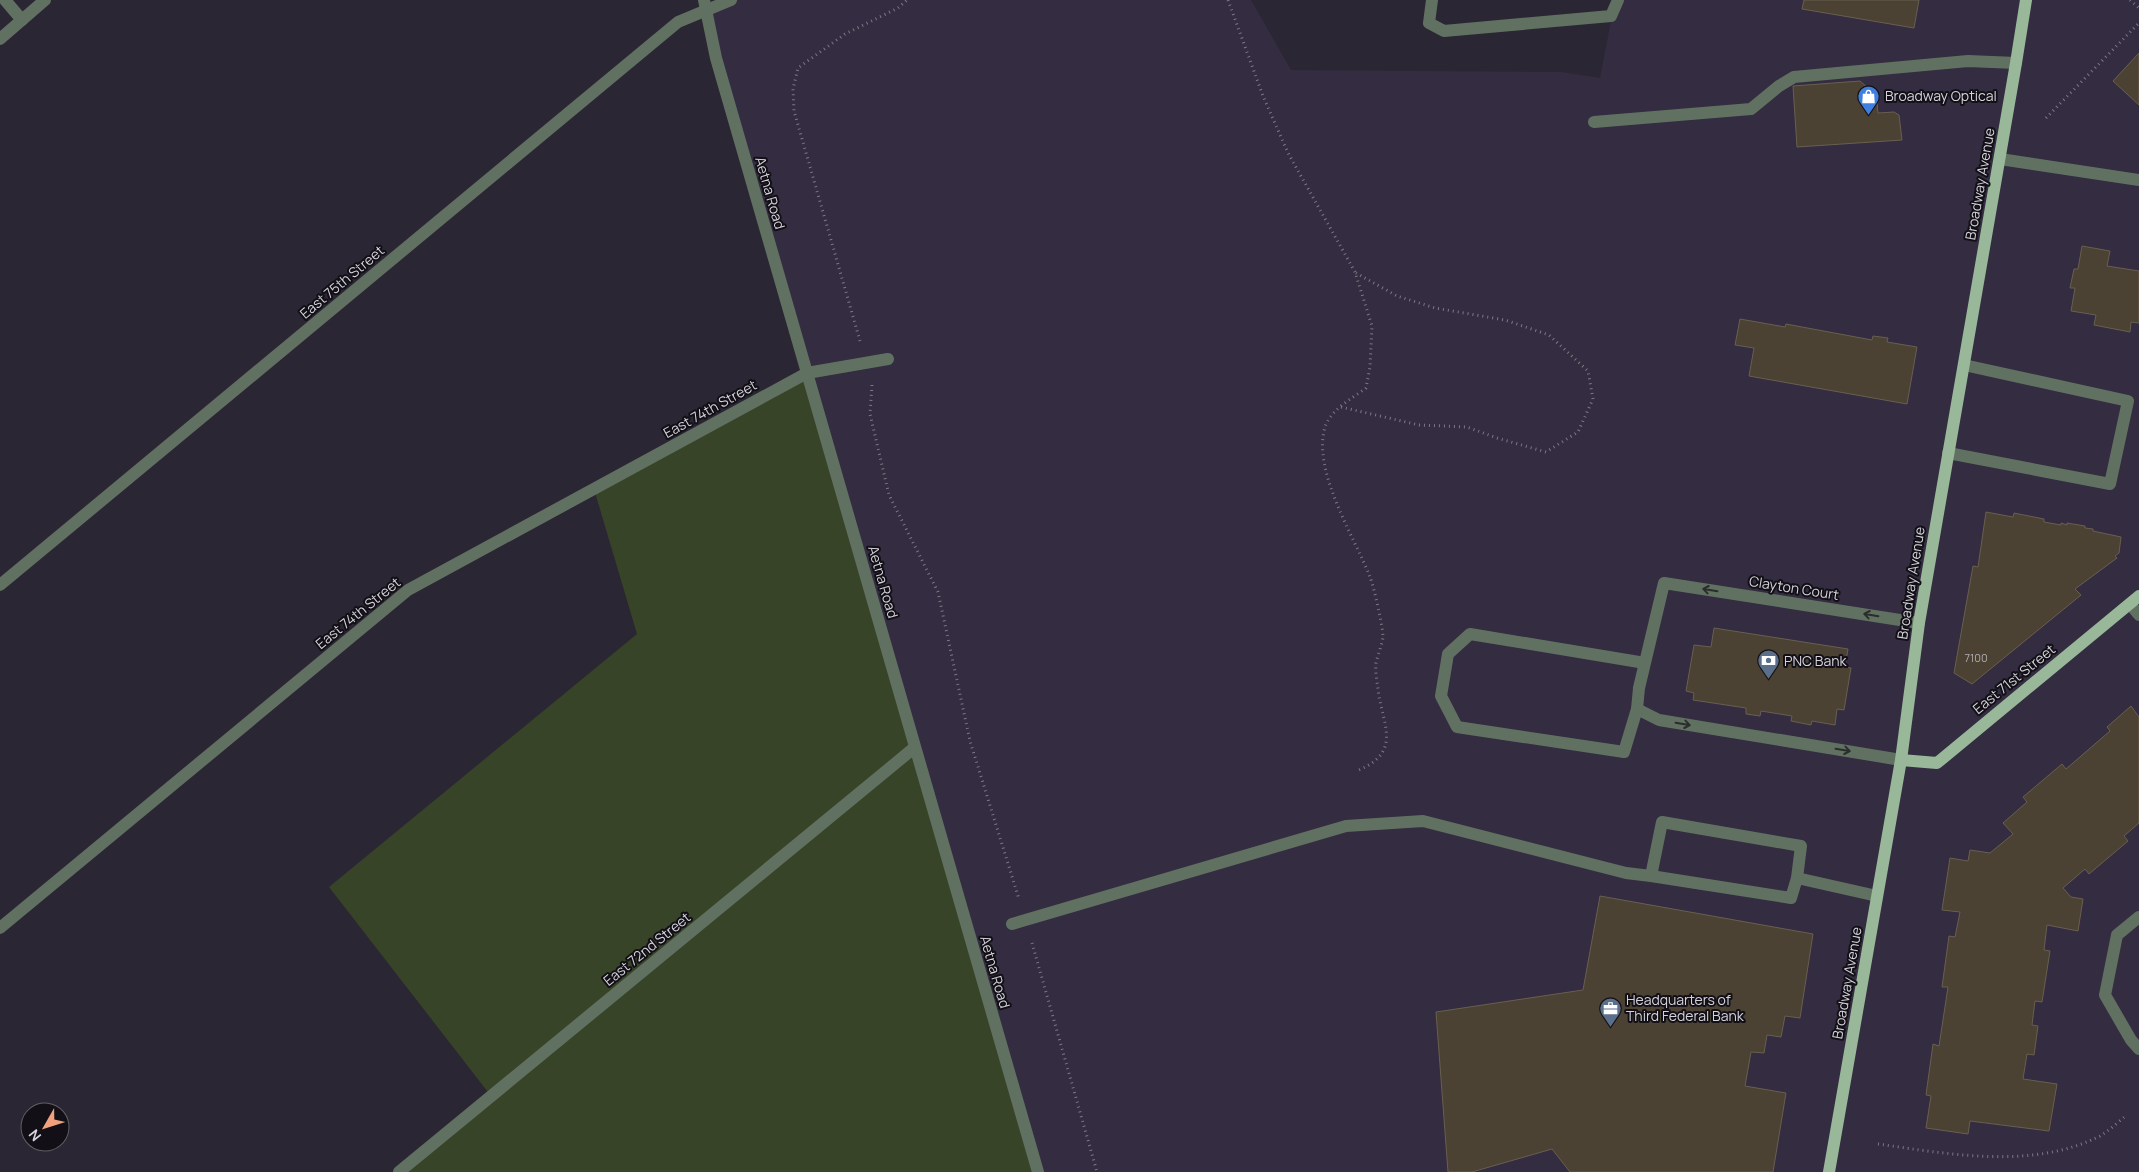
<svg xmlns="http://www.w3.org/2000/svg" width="2139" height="1172" viewBox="0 0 2139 1172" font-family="Manrope,sans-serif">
  <rect width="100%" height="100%" fill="#2b2634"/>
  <path fill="#342c40" d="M 731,0 L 1251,0 L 1291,70 L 1561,72 L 1600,78 L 1615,0 L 2139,0 L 2139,1172 L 1038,1172 L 707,10 Z"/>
  <path fill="#384428" d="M 807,373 L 1038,1172 L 399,1172 L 491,1096 L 329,887 L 637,634 L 594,489 Z"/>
  <g fill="#4b4233" stroke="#695f50">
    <path d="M 1804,0 L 1919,0 L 1914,28 L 1802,9 Z"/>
    <path d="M 2139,53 L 2139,105 L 2113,81 Z"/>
    <path d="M 1860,81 L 1867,87 L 1868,102 L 1877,102 L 1878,113 L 1894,112 L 1899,115 L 1902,140 L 1797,147 L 1793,86 Z"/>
    <path d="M 2082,246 L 2110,251 L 2107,266 L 2139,271 L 2139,323 L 2131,322 L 2130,332 L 2094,325 L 2096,315 L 2071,311 L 2075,288 L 2070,288 L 2074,269 L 2078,269 Z"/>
    <path d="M 1740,319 L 1785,327 L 1786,324 L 1872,340 L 1873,336 L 1888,338 L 1887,342 L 1917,347 L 1907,404 L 1749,376 L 1754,348 L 1735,345 Z"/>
    <path d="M 1986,512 L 2013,517 L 2014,513 L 2044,519 L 2044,522 L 2061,525 L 2061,523 L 2067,525 L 2067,523 L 2085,526 L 2085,528 L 2093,529 L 2093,531 L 2121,537 L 2119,553 L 2115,556 L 2117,558 L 2075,589 L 2081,595 L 1972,684 L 1954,673 L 1973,566 L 1978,567 Z"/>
    <path d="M 1714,628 L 1848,649 L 1845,667 L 1851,668 L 1844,710 L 1837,709 L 1835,725 L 1812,721 L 1811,725 L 1791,721 L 1792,716 L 1761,711 L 1760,716 L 1746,714 L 1746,708 L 1693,700 L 1694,693 L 1686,691 L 1694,645 L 1711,647 Z"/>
    <path d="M 2131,706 L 2139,717 L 2139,823 L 2124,836 L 2128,841 L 2089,874 L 2085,869 L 2063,888 L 2071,897 L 2083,899 L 2078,931 L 2047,925 L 2044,950 L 2050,951 L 2042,1002 L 2035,1001 L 2032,1025 L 2038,1026 L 2034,1055 L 2027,1054 L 2023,1079 L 2057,1084 L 2049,1131 L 1970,1121 L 1968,1134 L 1926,1128 L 1931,1096 L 1926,1095 L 1933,1044 L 1939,1046 L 1948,987 L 1942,987 L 1949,936 L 1955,937 L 1960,912 L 1942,910 L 1950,858 L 1968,861 L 1970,850 L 1990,853 L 2013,834 L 2003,823 L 2027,802 L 2023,797 L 2062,764 L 2066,769 L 2110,731 L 2107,727 Z"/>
    <path d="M 1600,896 L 1813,934 L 1800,1018 L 1785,1016 L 1781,1037 L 1767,1035 L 1764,1053 L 1751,1052 L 1745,1086 L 1786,1093 L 1773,1172 L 1570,1172 L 1552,1149 L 1472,1172 L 1448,1172 L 1436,1012 L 1583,990 Z"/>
  </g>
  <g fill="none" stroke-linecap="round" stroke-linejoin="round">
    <g stroke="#7d7984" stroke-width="3" stroke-dasharray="1 4" stroke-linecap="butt">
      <path d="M 1228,0 L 1263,96 L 1288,153 L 1355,272 L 1372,326 L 1370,367 L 1366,388 C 1353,398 1331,409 1325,427 C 1312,471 1354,536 1370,577 C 1374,587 1383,627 1383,637 C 1382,645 1378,654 1376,663 C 1375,671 1377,681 1378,689 C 1382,724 1403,751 1359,770"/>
      <path d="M 2130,0 L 2139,8"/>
      <path d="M 2046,118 L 2139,23"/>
      <path d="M 860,341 L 794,111 L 793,89 L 798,68 L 845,34 L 898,8 L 907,0"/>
      <path d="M 872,385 L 870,414 L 889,495 L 938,592 L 970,741 L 1019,899"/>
      <path d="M 1341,407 L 1419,425 L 1467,427 L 1497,438 L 1546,452 L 1578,432 L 1593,399 L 1588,371 L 1549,335 L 1505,320 L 1435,308 L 1397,296 L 1356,273"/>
      <path d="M 1032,943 L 1097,1172"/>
      <path d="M 1878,1144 C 1949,1154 2033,1170 2100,1136 C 2110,1130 2119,1121 2127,1115"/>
    </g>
    <g stroke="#617161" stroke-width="12">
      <path d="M 5,0 L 22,20"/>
      <path d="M 704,0 L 716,58 L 1038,1172"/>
      <path d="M 1432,0 L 1429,23 L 1444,31 L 1611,16 L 1618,0"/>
      <path d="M 0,39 L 45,0"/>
      <path d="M 1594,122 L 1751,109 L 1779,86 L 1794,77 L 1968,61 L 2016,63"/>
      <path d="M 2000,159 L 2139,180"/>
      <path d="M 1948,453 L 2110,484 L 2128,401 L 1964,365"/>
      <path d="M 0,585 L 678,22 L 731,0"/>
      <path d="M 2130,604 L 2139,615"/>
      <path d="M 1645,663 L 1470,634 L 1448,654 L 1441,696 L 1457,727 L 1624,752 L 1637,709 L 1639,688 L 1664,583 L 1919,623"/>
      <path d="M 1637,709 L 1659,720 L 1901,760"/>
      <path d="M 1662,822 L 1801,846 L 1797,878 L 1791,898 L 1651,876 Z"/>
      <path d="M 1797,878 L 1877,896"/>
      <path d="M 2139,917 L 2117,935 L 2105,995 L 2131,1040 L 2139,1049"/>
      <path d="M 1012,924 L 1346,826 L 1423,821 L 1626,873 L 1651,876"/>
      <path d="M 0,928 L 408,590 L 807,373 L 888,359"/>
      <path d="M 399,1172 L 914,748"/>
    </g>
    <g stroke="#98b899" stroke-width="12">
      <path d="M 1901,760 L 1937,763 L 2139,596"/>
      <path d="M 1829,1172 L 1901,760 L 1919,623 L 2016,63 L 2026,0"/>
    </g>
  </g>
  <defs><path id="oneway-shaft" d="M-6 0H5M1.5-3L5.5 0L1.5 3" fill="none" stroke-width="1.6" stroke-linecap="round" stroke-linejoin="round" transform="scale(1.25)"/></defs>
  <g stroke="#2a2d2c">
    <use href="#oneway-shaft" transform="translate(1710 590) rotate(-171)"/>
    <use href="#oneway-shaft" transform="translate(1871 615) rotate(-171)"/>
    <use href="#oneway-shaft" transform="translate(1683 724) rotate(9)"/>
    <use href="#oneway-shaft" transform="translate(1843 750) rotate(9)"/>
  </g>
  <defs>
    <symbol id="shop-pin" viewBox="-11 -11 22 30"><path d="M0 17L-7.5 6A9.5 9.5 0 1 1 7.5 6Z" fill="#3f7fe0" stroke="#121016"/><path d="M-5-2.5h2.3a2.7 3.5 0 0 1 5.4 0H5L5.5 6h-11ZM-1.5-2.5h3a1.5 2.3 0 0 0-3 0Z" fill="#fff"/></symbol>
    <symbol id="bank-pin" viewBox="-11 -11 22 30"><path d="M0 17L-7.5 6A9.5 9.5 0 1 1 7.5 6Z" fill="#5c6f8a" stroke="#121016"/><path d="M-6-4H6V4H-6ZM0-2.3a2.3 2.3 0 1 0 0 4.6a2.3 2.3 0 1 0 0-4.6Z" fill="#fff"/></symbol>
    <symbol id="office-pin" viewBox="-11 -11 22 30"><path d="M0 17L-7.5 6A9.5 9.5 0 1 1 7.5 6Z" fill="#5c6f8a" stroke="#121016"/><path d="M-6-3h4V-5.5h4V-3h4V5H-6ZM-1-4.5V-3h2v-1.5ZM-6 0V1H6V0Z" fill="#fff"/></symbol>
  </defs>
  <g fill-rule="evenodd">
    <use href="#shop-pin" x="1856" y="84" width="25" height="34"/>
    <use href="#bank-pin" x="1756" y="648" width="25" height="34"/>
    <use href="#office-pin" x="1598" y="996" width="25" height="34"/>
  </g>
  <g text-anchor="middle" stroke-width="4" stroke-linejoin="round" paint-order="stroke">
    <g font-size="11" fill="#b2aeb1">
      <text x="1976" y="662">7100</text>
    </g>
    <g font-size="14" fill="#d5d2db" stroke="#121016" text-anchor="start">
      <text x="1885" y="101">Broadway Optical</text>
      <text x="1784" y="666">PNC Bank</text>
      <text x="1626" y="1005">Headquarters of<tspan x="1626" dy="16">Third Federal Bank</tspan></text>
    </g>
    <g font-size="14" fill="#d5d2db" stroke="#121016">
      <text transform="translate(1980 184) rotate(-80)" y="5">Broadway Avenue</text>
      <text transform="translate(770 193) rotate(74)" y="5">Aetna Road</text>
      <text transform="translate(342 282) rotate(-40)" y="5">East 75th Street</text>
      <text transform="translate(710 409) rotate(-29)" y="5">East 74th Street</text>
      <text transform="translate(883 582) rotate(74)" y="5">Aetna Road</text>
      <text transform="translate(1911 583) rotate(-81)" y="5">Broadway Avenue</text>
      <text transform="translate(1794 588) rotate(9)" y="5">Clayton Court</text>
      <text transform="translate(358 613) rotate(-39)" y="5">East 74th Street</text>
      <text transform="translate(2014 679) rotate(-39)" y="5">East 71st Street</text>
      <text transform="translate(647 949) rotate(-39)" y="5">East 72nd Street</text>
      <text transform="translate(995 972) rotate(74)" y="5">Aetna Road</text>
      <text transform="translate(1847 983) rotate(-80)" y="5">Broadway Avenue</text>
    </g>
  </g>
  <g transform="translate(45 1127) rotate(231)"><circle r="24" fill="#121016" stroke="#605e65"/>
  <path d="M0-4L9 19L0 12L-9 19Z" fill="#f1a17c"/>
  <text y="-8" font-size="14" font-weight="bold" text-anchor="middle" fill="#d5d2db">N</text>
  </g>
</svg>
